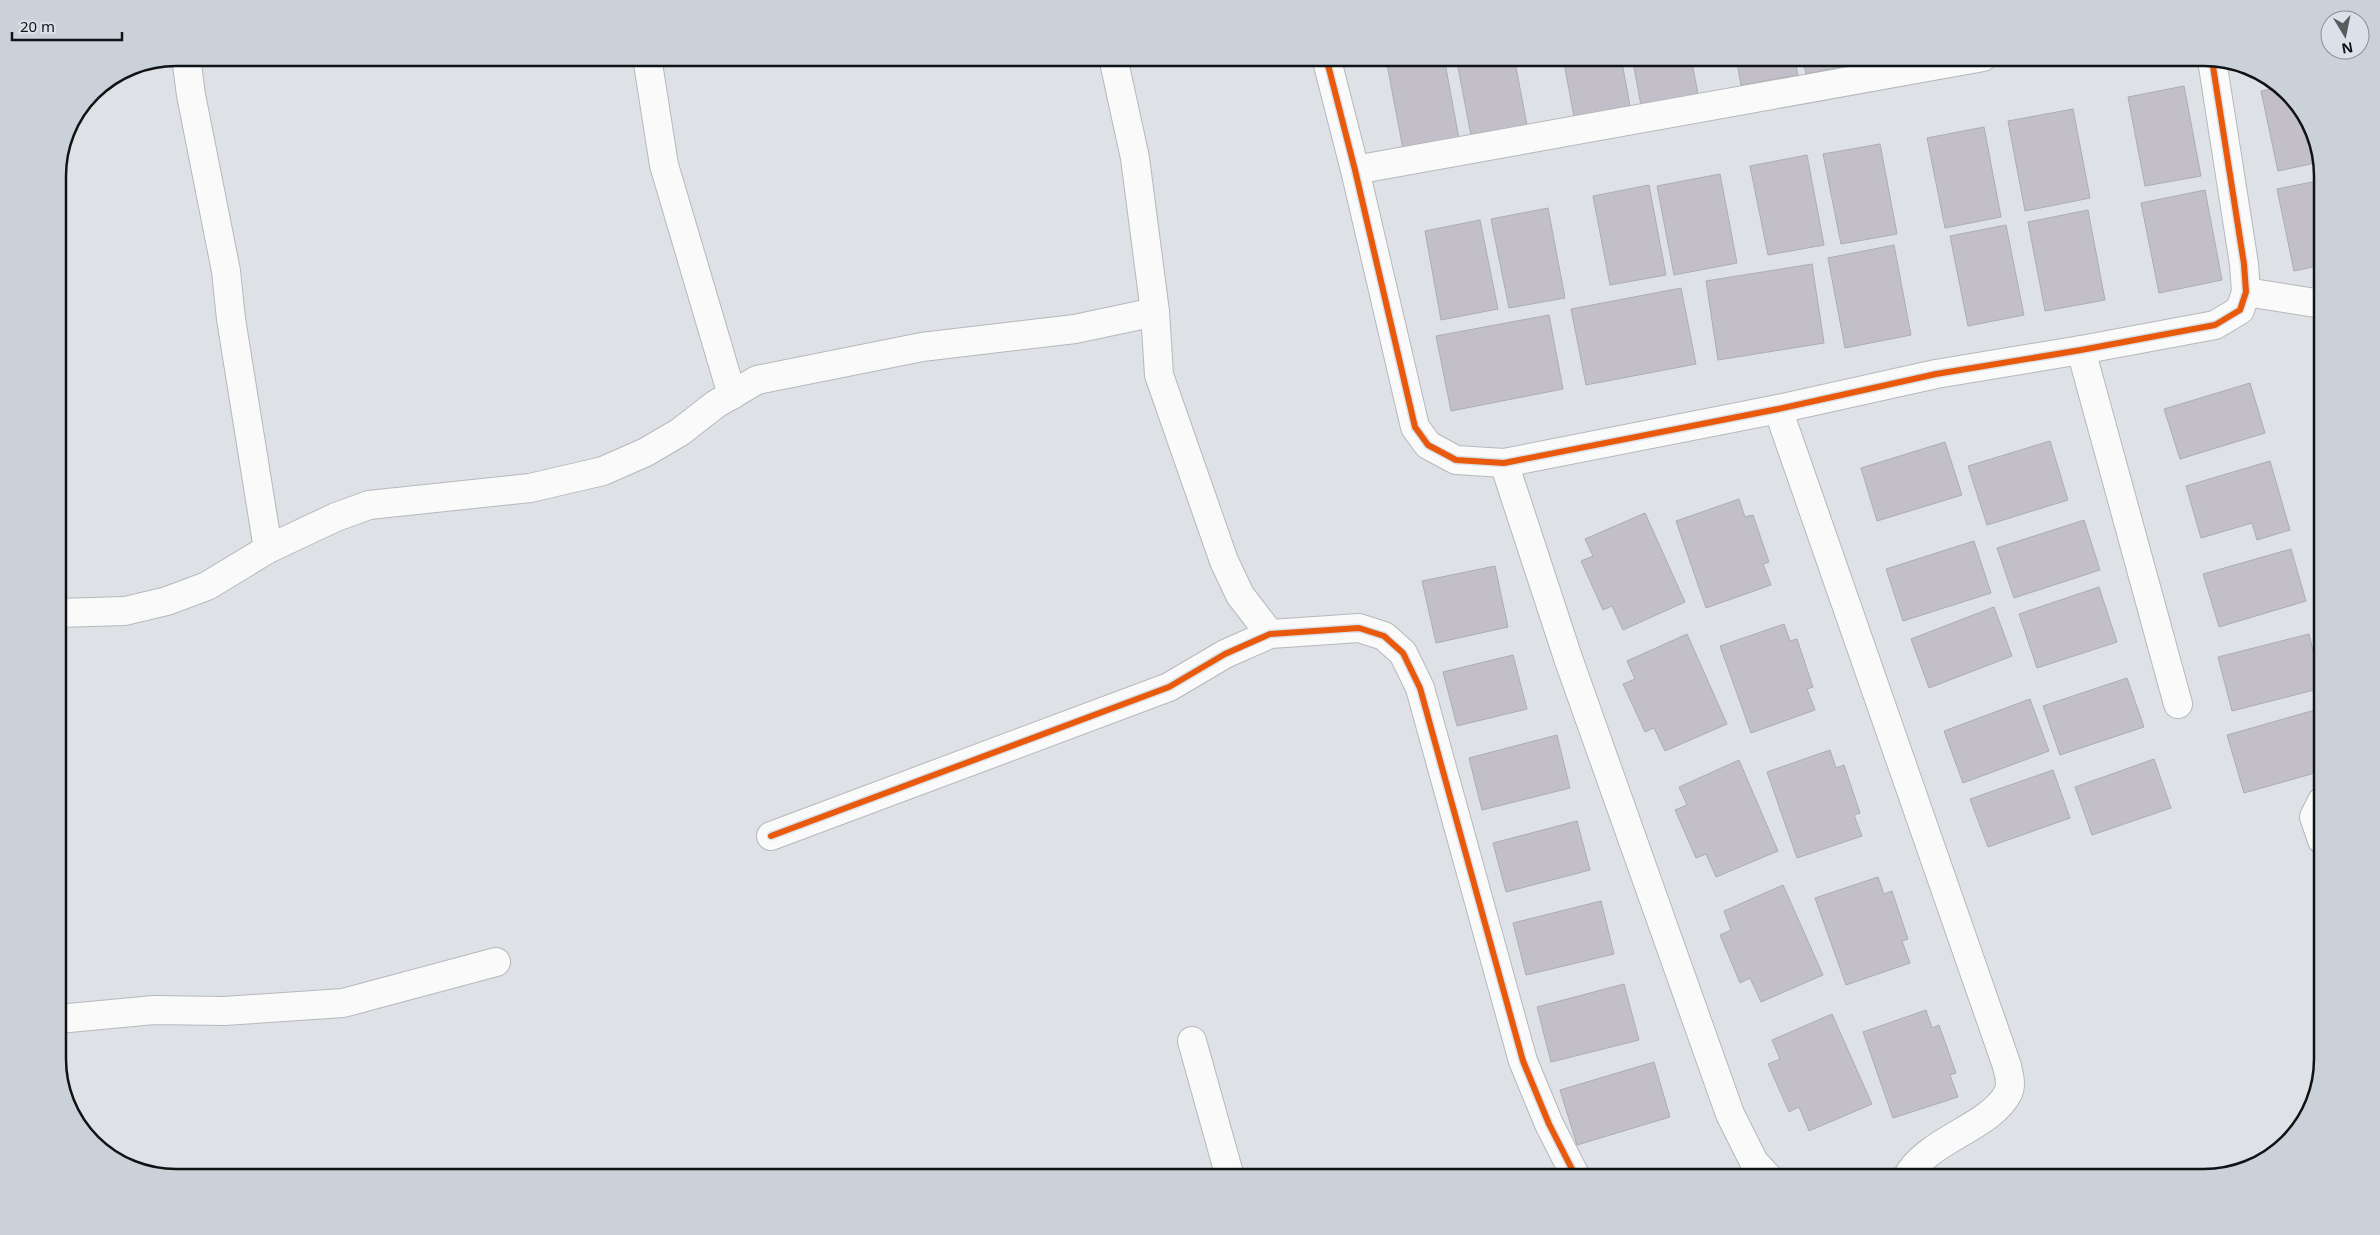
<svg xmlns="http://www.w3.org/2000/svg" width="2380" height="1235" viewBox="0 0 2380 1235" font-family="'Noto Sans',sans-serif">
  <rect width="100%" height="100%" fill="#dee1e6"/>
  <g fill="#c3bfc9" stroke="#acadb0">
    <path d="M 1208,57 L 1236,57 L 1210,65 Z"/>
    <path d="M 1396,57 L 1444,57 L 1459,139 L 1403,149 L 1386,59 Z"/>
    <path d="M 1456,57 L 1514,57 L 1527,125 L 1471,135 Z"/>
    <path d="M 1563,57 L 1621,57 L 1630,106 L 1574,117 Z"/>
    <path d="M 1632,57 L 1691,57 L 1698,94 L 1641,105 Z"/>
    <path d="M 1736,57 L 1794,57 L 1798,75 L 1741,85 Z"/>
    <path d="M 1802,57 L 1860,57 L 1861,63 L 1806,74 Z"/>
    <path d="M 2184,86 L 2201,176 L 2145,186 L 2128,97 Z"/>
    <path d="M 2277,88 L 2303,111 L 2320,162 L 2278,171 L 2261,91 Z"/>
    <path d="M 2073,109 L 2090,198 L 2025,211 L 2008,121 Z"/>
    <path d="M 1984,127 L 2001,217 L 1945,228 L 1927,138 Z"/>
    <path d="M 1880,144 L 1897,234 L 1841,244 L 1823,154 Z"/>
    <path d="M 1807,155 L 1824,245 L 1768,255 L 1750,166 Z"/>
    <path d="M 1720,174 L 1737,263 L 1674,275 L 1657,186 Z"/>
    <path d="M 2322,180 L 2322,265 L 2294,271 L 2277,189 Z"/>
    <path d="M 1649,185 L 1666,275 L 1610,285 L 1593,196 Z"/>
    <path d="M 2205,190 L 2222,280 L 2159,293 L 2141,203 Z"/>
    <path d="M 1548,208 L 1565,298 L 1509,308 L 1491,219 Z"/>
    <path d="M 2088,210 L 2105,300 L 2045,311 L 2028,222 Z"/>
    <path d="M 1480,220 L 1498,309 L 1441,320 L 1425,231 Z"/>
    <path d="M 2006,225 L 2024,315 L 1968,326 L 1950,236 Z"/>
    <path d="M 1894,245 L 1911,335 L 1845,348 L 1828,258 Z"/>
    <path d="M 1812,264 L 1824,343 L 1718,360 L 1706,281 Z"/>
    <path d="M 1681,288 L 1696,364 L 1586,385 L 1571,309 Z"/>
    <path d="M 1549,315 L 1563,389 L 1451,411 L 1436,336 Z"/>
    <path d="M 2250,383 L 2265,433 L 2180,459 L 2164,409 Z"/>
    <path d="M 2050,441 L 2068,500 L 1987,525 L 1968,466 Z"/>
    <path d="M 1945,442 L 1962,495 L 1877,521 L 1861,468 Z"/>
    <path d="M 2270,461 L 2290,530 L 2257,540 L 2252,523 L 2201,538 L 2186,486 Z"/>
    <path d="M 1739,499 L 1745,517 L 1753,515 L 1769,562 L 1763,564 L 1771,585 L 1706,608 L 1676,521 Z"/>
    <path d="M 1645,513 L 1685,602 L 1623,630 L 1612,606 L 1603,610 L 1581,561 L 1593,556 L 1585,539 Z"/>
    <path d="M 2084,520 L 2100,570 L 2014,598 L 1997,548 Z"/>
    <path d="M 1974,541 L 1991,593 L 1903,621 L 1886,569 Z"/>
    <path d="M 2291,549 L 2306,601 L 2219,627 L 2203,574 Z"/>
    <path d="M 1495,566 L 1508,627 L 1436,643 L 1422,581 Z"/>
    <path d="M 2099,587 L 2117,642 L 2037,668 L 2019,614 Z"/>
    <path d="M 1994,607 L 2012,656 L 1929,688 L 1911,639 Z"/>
    <path d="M 1784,624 L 1790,641 L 1797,639 L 1813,687 L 1807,689 L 1815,710 L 1751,733 L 1720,646 Z"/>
    <path d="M 1687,634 L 1727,724 L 1665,751 L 1654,728 L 1645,732 L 1623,684 L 1635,679 L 1627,661 Z"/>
    <path d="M 2309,634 L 2322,688 L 2232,711 L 2218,657 Z"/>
    <path d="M 1513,655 L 1527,709 L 1457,726 L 1443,672 Z"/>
    <path d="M 2127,678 L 2144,727 L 2060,755 L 2043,706 Z"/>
    <path d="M 2030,699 L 2049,751 L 1963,783 L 1944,731 Z"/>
    <path d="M 2322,708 L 2322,771 L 2244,793 L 2227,735 Z"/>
    <path d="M 1557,735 L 1570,788 L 1482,810 L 1469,758 Z"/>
    <path d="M 1830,750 L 1836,768 L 1844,765 L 1860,813 L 1854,815 L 1862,836 L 1797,858 L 1767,772 Z"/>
    <path d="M 2154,759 L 2171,808 L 2092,835 L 2075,787 Z"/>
    <path d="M 1739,760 L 1778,851 L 1716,877 L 1706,854 L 1696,858 L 1675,810 L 1687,805 L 1679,787 Z"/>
    <path d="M 2053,770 L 2070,818 L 1988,847 L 1970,799 Z"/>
    <path d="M 1577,821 L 1590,870 L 1506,892 L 1493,843 Z"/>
    <path d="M 1878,877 L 1884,894 L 1892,891 L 1908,939 L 1902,941 L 1910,963 L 1846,985 L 1815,898 Z"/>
    <path d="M 1783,885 L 1823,975 L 1761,1002 L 1750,978 L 1740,983 L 1720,935 L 1731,930 L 1724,911 Z"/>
    <path d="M 1601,901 L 1614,954 L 1526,975 L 1513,923 Z"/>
    <path d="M 1624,984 L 1639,1040 L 1551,1062 L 1537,1007 Z"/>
    <path d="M 1926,1010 L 1932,1028 L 1939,1025 L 1956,1073 L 1950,1075 L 1958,1097 L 1893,1118 L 1863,1032 Z"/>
    <path d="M 1832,1014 L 1872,1104 L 1809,1131 L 1799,1107 L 1789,1112 L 1768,1064 L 1780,1059 L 1772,1040 Z"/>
    <path d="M 1654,1062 L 1670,1117 L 1577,1145 L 1560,1090 Z"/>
  </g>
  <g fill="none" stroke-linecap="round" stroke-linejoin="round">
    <defs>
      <g id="street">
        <path d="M 186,57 L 191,95 L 226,271 L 231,319 L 268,549"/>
        <path d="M 647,57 L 664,165 L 732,395"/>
        <path d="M 1113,57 L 1135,158 L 1155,312 L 1159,375 L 1224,561 L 1240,595 L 1270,634"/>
        <path d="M 1326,57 L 1355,170 L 1415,427 L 1428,445 L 1456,460 L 1504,463 L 1778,409 L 1936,374 L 2081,350 L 2215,325 L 2240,310 L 2246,292 L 2244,264 L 2212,60"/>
        <path d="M 1355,170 L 1983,57"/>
        <path d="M 2246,292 L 2322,304"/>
        <path d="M 2081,350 L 2178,704"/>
        <path d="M 1778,409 L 2007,1066 C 2009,1075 2012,1085 2008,1093 C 1991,1127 1927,1140 1907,1177"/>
        <path d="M 1504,463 L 1568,658 L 1730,1114 L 1754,1162 L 1768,1177"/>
        <path d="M 58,613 L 125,611 L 167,601 L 207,586 L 268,549 L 336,517 L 369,505 L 530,488 L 603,471 L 646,452 L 680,432 L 716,404 L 757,380 L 922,347 L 1075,329 L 1155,312"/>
        <path d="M 2322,801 L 2314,817 L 2322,840"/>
        <path d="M 771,836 L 1169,687 L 1225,654 L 1270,634 L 1359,628 L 1384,636 L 1403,653 L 1420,688 L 1523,1061 L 1549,1124 L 1576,1177"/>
        <path d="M 58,1019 L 154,1010 L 224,1011 L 343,1003 L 496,962"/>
        <path d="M 1192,1041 L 1230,1177"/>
      </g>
    </defs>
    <use href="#street" stroke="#b6b8bc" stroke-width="30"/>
    <use href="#street" stroke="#fafafb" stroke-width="28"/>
    <defs>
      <g id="cycleway">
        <path d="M 1326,57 L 1355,170 L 1415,427 L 1428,445 L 1456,460 L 1504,463 L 1778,409 L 1936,374 L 2081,350 L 2215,325 L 2240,310 L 2246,292 L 2244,264 L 2212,60"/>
        <path d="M 771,836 L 1169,687 L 1225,654 L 1270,634 L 1359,628 L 1384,636 L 1403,653 L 1420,688 L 1523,1061 L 1549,1124 L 1576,1177"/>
      </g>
    </defs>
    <use href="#cycleway" stroke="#dae1e9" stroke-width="9"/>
    <use href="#cycleway" stroke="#e8590c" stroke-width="6"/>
  </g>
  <path d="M0 0H2380V1235H0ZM176 66H2204A110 110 0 0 1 2314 176V1059A110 110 0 0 1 2204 1169H176A110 110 0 0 1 66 1059V176A110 110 0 0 1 176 66Z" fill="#cad1d8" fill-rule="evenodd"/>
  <path fill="none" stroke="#101315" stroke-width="2.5" d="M176 66H2204A110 110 0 0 1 2314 176V1059A110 110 0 0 1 2204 1169H176A110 110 0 0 1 66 1059V176A110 110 0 0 1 176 66Z"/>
  <g transform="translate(2345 35) rotate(170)"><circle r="24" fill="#dae1e9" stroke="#898f94"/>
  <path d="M0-4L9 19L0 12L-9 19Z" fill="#585b5e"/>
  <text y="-8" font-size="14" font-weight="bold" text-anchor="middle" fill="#101315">N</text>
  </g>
  <path d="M12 32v8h110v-8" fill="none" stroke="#101315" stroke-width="2.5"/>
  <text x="20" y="32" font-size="15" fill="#101315" stroke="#dae1e9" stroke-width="4" paint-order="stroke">20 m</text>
</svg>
